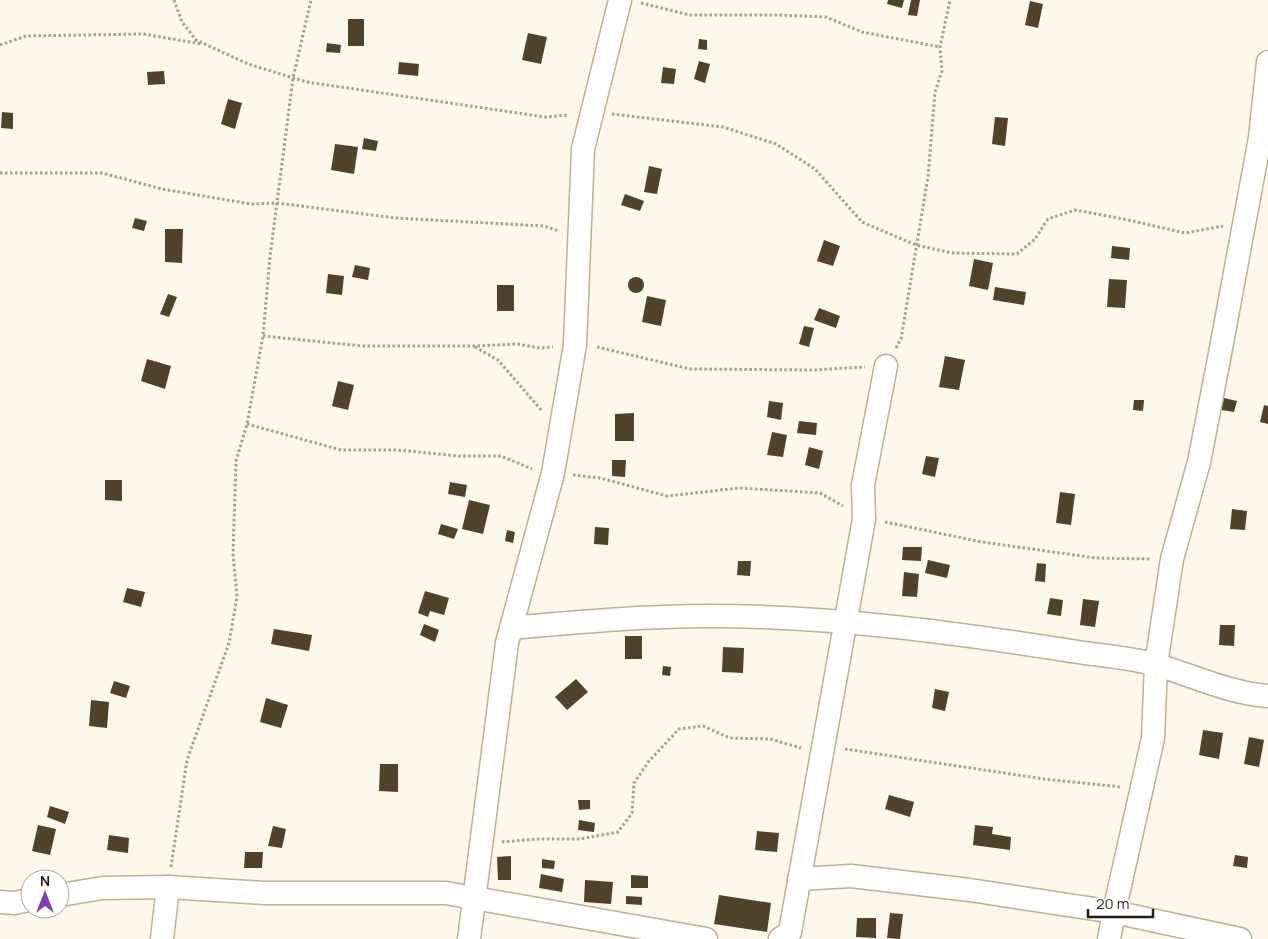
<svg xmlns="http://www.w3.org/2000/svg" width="1268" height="939" viewBox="0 0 1268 939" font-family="Manrope,sans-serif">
  <rect width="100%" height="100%" fill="#fef8ec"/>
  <g fill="#50432a">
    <path d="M 888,0 L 904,0 L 902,8 L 887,4 Z"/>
    <path d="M 911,0 L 920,0 L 917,16 L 908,15 Z"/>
    <path d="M 1030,1 L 1043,4 L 1038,28 L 1025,25 Z"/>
    <rect x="348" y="19" width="16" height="27"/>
    <path d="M 528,33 L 547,37 L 541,64 L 522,60 Z"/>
    <path d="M 699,39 L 707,40 L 707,50 L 698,49 Z"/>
    <path d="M 327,43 L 341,45 L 340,53 L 326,52 Z"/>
    <path d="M 699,61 L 710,64 L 705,83 L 694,79 Z"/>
    <path d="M 399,62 L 419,64 L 418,76 L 398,74 Z"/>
    <path d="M 663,67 L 676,69 L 674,84 L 661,83 Z"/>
    <path d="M 164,71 L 165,84 L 148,85 L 147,72 Z"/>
    <path d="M 228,99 L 242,103 L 235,129 L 221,124 Z"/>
    <path d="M 2,112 L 13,113 L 13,129 L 1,128 Z"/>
    <path d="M 995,117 L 1008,118 L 1005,146 L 992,144 Z"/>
    <path d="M 364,138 L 378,141 L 376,151 L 362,149 Z"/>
    <path d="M 335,144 L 358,147 L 354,174 L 331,170 Z"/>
    <path d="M 649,166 L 662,169 L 657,194 L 644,192 Z"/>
    <path d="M 625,194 L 644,201 L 640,211 L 621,205 Z"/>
    <path d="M 135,218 L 147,221 L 144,231 L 132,228 Z"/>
    <path d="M 165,229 L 183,229 L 182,263 L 165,262 Z"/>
    <path d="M 824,240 L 840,246 L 833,266 L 817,261 Z"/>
    <path d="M 1112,246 L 1130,248 L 1129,260 L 1111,258 Z"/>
    <path d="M 974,259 L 993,263 L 988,290 L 969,286 Z"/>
    <path d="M 355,265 L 370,268 L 368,280 L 352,277 Z"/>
    <path d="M 328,274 L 344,276 L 342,295 L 326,293 Z"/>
    <circle cx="636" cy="285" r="8"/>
    <path d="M 1109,279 L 1127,280 L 1125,308 L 1107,307 Z"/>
    <rect x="497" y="285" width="17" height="26"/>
    <path d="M 995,287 L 1026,292 L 1024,305 L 993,300 Z"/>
    <path d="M 168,294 L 177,297 L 169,317 L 160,314 Z"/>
    <path d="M 647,296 L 666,300 L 661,326 L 642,322 Z"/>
    <path d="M 819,308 L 840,316 L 836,328 L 814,320 Z"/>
    <path d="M 804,326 L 814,328 L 809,347 L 799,344 Z"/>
    <path d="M 945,356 L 965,360 L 959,390 L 939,387 Z"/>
    <path d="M 147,359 L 171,366 L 165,389 L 141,381 Z"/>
    <path d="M 338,381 L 354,385 L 348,410 L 332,406 Z"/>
    <path d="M 1224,398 L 1237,401 L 1234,412 L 1221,410 Z"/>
    <path d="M 1134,400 L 1144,400 L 1143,411 L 1133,410 Z"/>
    <path d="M 769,401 L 783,403 L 781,420 L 767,417 Z"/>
    <path d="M 1264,405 L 1268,406 L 1268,424 L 1260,422 Z"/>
    <path d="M 634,413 L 634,441 L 615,441 L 615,414 Z"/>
    <path d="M 799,421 L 817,423 L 816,435 L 797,433 Z"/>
    <path d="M 772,432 L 787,435 L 783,457 L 767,455 Z"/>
    <path d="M 809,447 L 823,451 L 819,469 L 805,465 Z"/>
    <path d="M 926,456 L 939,458 L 935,477 L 922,474 Z"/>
    <path d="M 612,460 L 626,460 L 625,477 L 612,476 Z"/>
    <path d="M 105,480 L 122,480 L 122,501 L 105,500 Z"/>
    <path d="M 450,482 L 467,485 L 465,497 L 448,494 Z"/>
    <path d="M 1060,492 L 1075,494 L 1071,525 L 1056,523 Z"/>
    <path d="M 469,500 L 490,505 L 483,534 L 462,529 Z"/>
    <path d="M 1232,509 L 1247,511 L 1245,530 L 1230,529 Z"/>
    <path d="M 441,524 L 458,529 L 454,539 L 438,534 Z"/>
    <path d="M 595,527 L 609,528 L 608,545 L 594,544 Z"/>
    <path d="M 507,530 L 515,532 L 513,543 L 505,541 Z"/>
    <path d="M 903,547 L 922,547 L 921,561 L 902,560 Z"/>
    <path d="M 928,560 L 950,565 L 947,578 L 925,573 Z"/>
    <path d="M 738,561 L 751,561 L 750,576 L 737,575 Z"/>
    <path d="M 1037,563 L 1046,564 L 1045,582 L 1035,581 Z"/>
    <path d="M 904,572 L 919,574 L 917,597 L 902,596 Z"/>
    <path d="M 127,588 L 145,592 L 141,607 L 123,602 Z"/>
    <path d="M 425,591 L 449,598 L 444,615 L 430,611 L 428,617 L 418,613 Z"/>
    <path d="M 1050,598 L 1063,600 L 1061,616 L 1047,614 Z"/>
    <path d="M 1083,599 L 1099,601 L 1095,627 L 1080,625 Z"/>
    <path d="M 424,624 L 439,630 L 435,642 L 420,635 Z"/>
    <path d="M 1220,625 L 1235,625 L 1234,646 L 1219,645 Z"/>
    <path d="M 274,629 L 312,635 L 309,651 L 271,644 Z"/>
    <rect x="625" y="636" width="17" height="23"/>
    <path d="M 723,647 L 744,648 L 743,673 L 722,672 Z"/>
    <path d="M 663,666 L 671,667 L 670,676 L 662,675 Z"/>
    <path d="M 576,679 L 588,692 L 567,710 L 555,697 Z"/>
    <path d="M 114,681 L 130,686 L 126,698 L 110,693 Z"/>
    <path d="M 935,689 L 949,692 L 945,711 L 932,708 Z"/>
    <path d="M 266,698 L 288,705 L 281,728 L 260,722 Z"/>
    <path d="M 91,700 L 109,702 L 107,728 L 89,726 Z"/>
    <path d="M 1203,730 L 1223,733 L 1219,759 L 1199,755 Z"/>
    <path d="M 1249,737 L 1264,740 L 1259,767 L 1244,764 Z"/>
    <path d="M 380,764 L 398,764 L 398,792 L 379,791 Z"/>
    <path d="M 889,795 L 914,802 L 910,817 L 885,809 Z"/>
    <path d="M 578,800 L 590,800 L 590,809 L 579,810 Z"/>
    <path d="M 50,806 L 69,812 L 65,824 L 47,817 Z"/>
    <path d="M 579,820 L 595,823 L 594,832 L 578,830 Z"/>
    <path d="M 38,825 L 56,829 L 50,855 L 32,851 Z"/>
    <path d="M 975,825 L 993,827 L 992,834 L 1011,837 L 1010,850 L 973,845 Z"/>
    <path d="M 273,826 L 286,829 L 282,848 L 268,846 Z"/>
    <path d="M 757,831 L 779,833 L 777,852 L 755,850 Z"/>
    <path d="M 109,835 L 129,838 L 128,853 L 107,850 Z"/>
    <path d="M 245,852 L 263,852 L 262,868 L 244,868 Z"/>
    <path d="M 1235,855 L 1248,857 L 1247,868 L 1233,866 Z"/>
    <path d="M 511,856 L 511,880 L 498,880 L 497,857 Z"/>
    <path d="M 542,859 L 555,861 L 554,869 L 542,868 Z"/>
    <path d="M 541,874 L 564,879 L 562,892 L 539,888 Z"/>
    <path d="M 631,875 L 648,876 L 648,888 L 631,888 Z"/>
    <path d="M 585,880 L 613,882 L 611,904 L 584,902 Z"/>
    <path d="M 719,895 L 771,903 L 767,932 L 714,924 Z"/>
    <path d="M 626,896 L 642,897 L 642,905 L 626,904 Z"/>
    <path d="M 890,913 L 903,914 L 900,939 L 887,938 Z"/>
    <path d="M 857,918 L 876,918 L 876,938 L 856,937 Z"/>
  </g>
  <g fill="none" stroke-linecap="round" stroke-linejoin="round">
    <defs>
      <g id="street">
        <path d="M 511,628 C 577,622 644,616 711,616 C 833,616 957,633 1078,652 C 1104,656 1132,658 1157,665 C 1194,676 1229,693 1268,696"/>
        <path d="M 799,879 L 851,876 L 970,890 L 1114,912 L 1240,939"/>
        <path d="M 60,895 L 103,888 L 168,887 L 265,893 L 446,893 L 706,939"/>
        <path d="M 0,902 L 14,903 L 30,900"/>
        <path d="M 162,939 L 168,887"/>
        <path d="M 469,939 L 507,643 L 553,473 L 575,345 L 583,149 L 620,0"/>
        <path d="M 780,939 L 790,932 L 864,519 L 863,485 L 886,366"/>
        <path d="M 1109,939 L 1114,912 L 1153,738 L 1156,665 L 1172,559 L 1199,462 L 1219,359 L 1260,138 L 1268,62"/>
      </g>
    </defs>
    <use href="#street" stroke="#beaf92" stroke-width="25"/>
    <g stroke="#a49e93" stroke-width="3" stroke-dasharray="2.5 2.5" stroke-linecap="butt">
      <path d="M 174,0 L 182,22 L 196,40 L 248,64 L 307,82 L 545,117 L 569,115"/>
      <path d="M 641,3 L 690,15 L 779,15 L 826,17 L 862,32 L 940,47"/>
      <path d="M 0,45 L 26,36 L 143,34 L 202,44"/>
      <path d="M 612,114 L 723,127 L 776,144 L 815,169 L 862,222 L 916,245 L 952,253 L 1017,254 L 1035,239 L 1048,219 L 1075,210 L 1124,219 L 1185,233 L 1223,226"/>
      <path d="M 0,173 L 102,173 L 162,189 L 251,204 L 277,203 L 396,218 L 544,226 L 559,231"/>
      <path d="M 263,336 L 362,346 L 475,346 L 517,344 L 540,348 L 553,347"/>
      <path d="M 475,347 L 498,360 L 542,411"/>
      <path d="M 597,347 L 690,369 L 813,370 L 865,367"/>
      <path d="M 896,348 L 901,339 L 928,177 L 935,92 L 942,71 L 940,47 L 950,0"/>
      <path d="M 247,424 L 341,450 L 397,450 L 459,456 L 501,456 L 532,469"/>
      <path d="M 573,475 L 600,478 L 667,496 L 739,488 L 820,493 L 843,506"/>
      <path d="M 885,522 L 982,542 L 1096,558 L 1150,559"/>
      <path d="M 845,749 L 1044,779 L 1121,787"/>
      <path d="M 502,842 L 536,839 L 580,839 L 618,832 L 632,813 L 634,783 L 649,761 L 679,729 L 703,726 L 730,738 L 770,739 L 801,748"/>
      <path d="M 171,867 L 187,760 L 229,643 L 237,597 L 233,554 L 236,461 L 247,424 L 263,336 L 270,257 L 293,78 L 311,0"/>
    </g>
    <use href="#street" stroke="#fff" stroke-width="22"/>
  </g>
  <g transform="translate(45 894)"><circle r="24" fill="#ffffff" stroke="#a7a5a1"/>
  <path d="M0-4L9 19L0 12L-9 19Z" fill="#7c41b7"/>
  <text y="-8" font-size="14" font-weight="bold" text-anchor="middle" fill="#241f14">N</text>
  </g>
  <path d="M1088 909v8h65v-8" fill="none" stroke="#241f14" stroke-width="2.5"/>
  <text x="1096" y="909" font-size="15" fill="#241f14" stroke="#ffffff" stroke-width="4" paint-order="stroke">20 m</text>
</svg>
